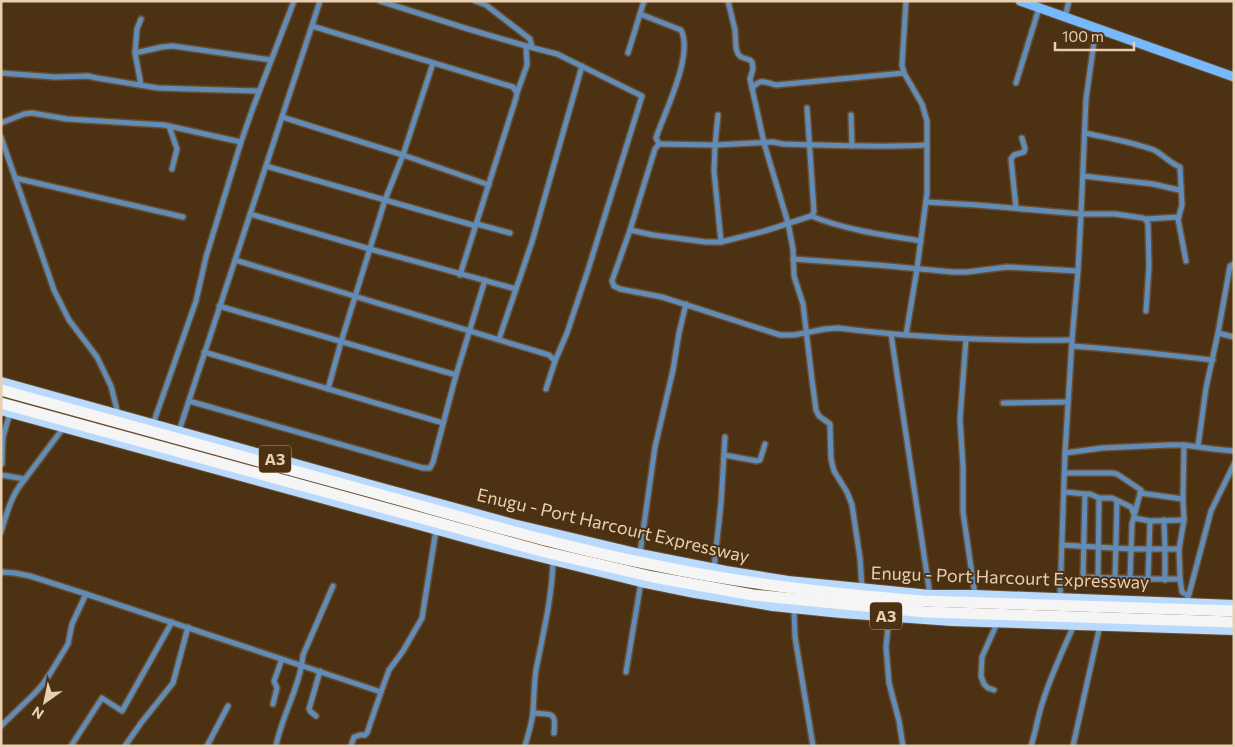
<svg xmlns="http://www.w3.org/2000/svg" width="1235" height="747" viewBox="0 0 1235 747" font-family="Commissioner,sans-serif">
  <rect width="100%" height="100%" fill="#4c3212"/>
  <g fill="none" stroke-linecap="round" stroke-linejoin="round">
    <defs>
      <g id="street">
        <path d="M 380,1 L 468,29 L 526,46"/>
        <path d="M 475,1 L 486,5 L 530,39 L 532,47"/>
        <path d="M 728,1 L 735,30 L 736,48 L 738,54 L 741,57 L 750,60 L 752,62 L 753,69 L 750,79 L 758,115 L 764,143 L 788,223 L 793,249 L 794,276 L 803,304 L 812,380 L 816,410 L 819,416 L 830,424 L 831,459 L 834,471 L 847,492 L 852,505 L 860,558 L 862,589"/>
        <path d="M 906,1 L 902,65 L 904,73 L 922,104 L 927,121 L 927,193 L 917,269 L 906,335"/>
        <path d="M 640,14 L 681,30 C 694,55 664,113 656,138 L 659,144 L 655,149 L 630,230 L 612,281 L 614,286 L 620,289 L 662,297 L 780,335 L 794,335 L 825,329 L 838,328 C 916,338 994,341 1072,340"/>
        <path d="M 1065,17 L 1069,1"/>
        <path d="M 312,26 L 513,87 L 517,93 L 516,98 L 460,275"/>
        <path d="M 135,53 L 137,29 L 141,19"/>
        <path d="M 628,53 L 644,1"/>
        <path d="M 1,73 L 55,77 L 88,76 L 97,78 L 158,88 L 259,91"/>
        <path d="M 1016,83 L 1039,8"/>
        <path d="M 141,85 L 135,53 L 162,47 L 173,46 L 271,60"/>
        <path d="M 752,88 C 761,78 765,82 776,85 L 904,73"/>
        <path d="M 517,93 L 527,65 L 526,46 L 557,54 L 642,96 L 588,270 L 567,333 L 555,361"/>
        <path d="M 718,115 L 715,145 L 714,171 L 721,242"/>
        <path d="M 851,115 L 852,146"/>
        <path d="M 282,117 L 403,155 L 489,185"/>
        <path d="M 1,123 L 24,114 L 32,113 L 67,119 L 164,125 L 241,142"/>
        <path d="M 169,126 L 177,149 L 172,169"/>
        <path d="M 1085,133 C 1108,138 1132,142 1154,150 C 1162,154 1170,163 1180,167 L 1182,205 L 1178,219 L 1186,261"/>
        <path d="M 1,137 L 54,290 L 69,320 L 97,357 L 111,386 L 118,414"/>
        <path d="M 659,144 L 715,145 L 773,142 L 783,144 C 831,145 879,148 927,145"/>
        <path d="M 266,166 L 476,226"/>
        <path d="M 1083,176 L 1153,184 L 1179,190"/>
        <path d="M 15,178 L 183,217"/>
        <path d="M 926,202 L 977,205 L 1081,214 L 1115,214 L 1143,218 L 1146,220 L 1148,224 L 1149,266 L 1146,311"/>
        <path d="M 1016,208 L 1011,159 L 1014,155 L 1024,152 L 1025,149 L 1022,138"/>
        <path d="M 250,214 L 370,249 L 516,289"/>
        <path d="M 811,216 C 846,230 884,235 921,241"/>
        <path d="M 1145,219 L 1179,217"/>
        <path d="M 477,224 L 510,233"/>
        <path d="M 630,230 L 653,235 L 706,242 L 721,242 L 765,231 L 811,216 L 814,212 L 807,108"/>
        <path d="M 793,259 L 877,265 L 953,272 L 967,272 L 1007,267 L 1078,271"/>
        <path d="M 235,260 L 549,355 L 555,361 L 546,389"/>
        <path d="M 219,306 L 456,375"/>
        <path d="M 1218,333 L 1234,337"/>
        <path d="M 891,334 L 930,595"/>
        <path d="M 499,339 L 532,242 L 582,66"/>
        <path d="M 966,339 L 960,419 L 963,467 L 963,512 L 975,595"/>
        <path d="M 1072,346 C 1119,349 1166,355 1213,360"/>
        <path d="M 204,352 L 443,423"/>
        <path d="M 328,389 L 341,342 L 385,200 L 403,155 L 433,63"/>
        <path d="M 189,401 L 423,468 L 430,468 L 433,462 L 456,375 L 485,280"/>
        <path d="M 1003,403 L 1068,402"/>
        <path d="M 153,424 L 196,301 L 206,257 L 241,142 L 254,105 L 294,1"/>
        <path d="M 179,431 L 320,1"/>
        <path d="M 1184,445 L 1183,499 L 1184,520 L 1179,549 L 1180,579 L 1182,592 L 1188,596"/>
        <path d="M 1198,446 L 1206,388 L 1218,333 L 1230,266 L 1234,264"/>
        <path d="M 1065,453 L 1102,448 L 1169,445 L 1184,445 L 1213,449 L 1234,451"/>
        <path d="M 724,455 L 757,461 L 760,460 L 765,444"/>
        <path d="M 2,464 L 3,437 L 10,413"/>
        <path d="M 1065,473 L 1112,473 L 1117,474 L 1141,490 L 1132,524 L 1130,578"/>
        <path d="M 1,475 L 25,479 L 64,427"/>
        <path d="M 1065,492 L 1085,494 L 1083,577 L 1148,579 L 1180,579"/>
        <path d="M 1140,493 L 1183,499"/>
        <path d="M 1085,494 L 1090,494 L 1099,498 L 1112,498 L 1131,507 L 1134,514"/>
        <path d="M 1134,518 L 1150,521 L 1184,520"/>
        <path d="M 1164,520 L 1165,548 L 1165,580"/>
        <path d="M 1,532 C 7,513 11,495 25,479"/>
        <path d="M 1062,545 L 1131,549 L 1179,549"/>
        <path d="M 640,553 L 655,447 L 673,370 L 679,333 L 686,304"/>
        <path d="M 714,568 L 721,503 L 725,437"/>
        <path d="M 1,572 L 15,573 L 30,576 L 86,594 L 381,692"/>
        <path d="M 1098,577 L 1099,498"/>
        <path d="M 1115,578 L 1117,501"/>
        <path d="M 1148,579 L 1150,521"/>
        <path d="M 1060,598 L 1065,453 L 1072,340 L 1078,271 L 1081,214 L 1086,99 L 1096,28"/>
        <path d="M 1188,598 L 1211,511 L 1234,464"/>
        <path d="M 794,609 L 795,637 L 813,746"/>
        <path d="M 889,617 L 886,647 L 889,683 L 899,721 L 903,746"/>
        <path d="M 626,672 L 641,582"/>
        <path d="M 994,690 L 988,688 L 984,684 L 981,676 L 982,657 L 994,630 L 997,622"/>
        <path d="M 273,704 L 277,688 L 274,681 L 282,659"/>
        <path d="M 533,713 C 553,715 556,711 554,733"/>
        <path d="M 316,716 L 310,711 L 309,709 L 320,671"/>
        <path d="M 1,726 L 35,693 L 43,684 L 51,672 L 68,644 L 72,624 L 86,594"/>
        <path d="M 71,746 L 102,698 L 122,711 L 172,622"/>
        <path d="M 125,746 L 141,723 L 173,683 L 188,627"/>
        <path d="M 207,746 L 228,706"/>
        <path d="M 276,746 C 282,715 300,687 303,655 L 333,586"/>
        <path d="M 351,746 L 354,737 L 360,735 L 365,735 L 367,733 L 381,692 L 389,670 L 403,651 L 422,618 L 436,530"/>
        <path d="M 525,746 C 528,735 532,723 533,712 C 534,698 534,684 536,670 C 543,634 552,598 553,561"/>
        <path d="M 1031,746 C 1036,731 1038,715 1043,701 C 1051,675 1063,650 1074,625"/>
        <path d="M 1073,746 L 1100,625"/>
      </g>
      <path id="secondary" d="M 1020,1 L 1234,77"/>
      <g id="primary">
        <path d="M 1,382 L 378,487 L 513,524 L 640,554 L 726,571 L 788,581 L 930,595 L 975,595 L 1234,605"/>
        <path d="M 1,410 L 485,543 L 641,582 L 695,593 L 773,606 L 841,613 L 952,621 L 1234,630"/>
      </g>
      <g id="highway">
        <path d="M 1,390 C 128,425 255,460 382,495 C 472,520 562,547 654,565 C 743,584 833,594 923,601 L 1234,611"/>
        <path d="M 1,403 L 545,552 L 653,577 L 753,595 L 926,612 L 1234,622"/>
      </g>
    </defs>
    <use href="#street" stroke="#684e2f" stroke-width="8"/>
    <use href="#secondary" stroke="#684e2f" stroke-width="11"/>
    <use href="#primary" stroke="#684e2f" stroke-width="12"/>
    <use href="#highway" stroke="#684e2f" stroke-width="14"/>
    <use href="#street" stroke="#628bb6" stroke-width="5"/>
    <use href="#secondary" stroke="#77b9fd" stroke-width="9"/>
    <use href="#primary" stroke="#b9dafd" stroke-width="10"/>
    <use href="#highway" stroke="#f5f5f5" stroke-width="11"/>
  </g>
  <g text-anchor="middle" stroke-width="4" stroke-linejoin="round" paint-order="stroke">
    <g fill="#4c3212" stroke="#baa081" stroke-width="1">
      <rect x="259" y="445.5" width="32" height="27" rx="4"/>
      <rect x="870" y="602.5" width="32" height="27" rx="4"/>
    </g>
    <g font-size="16" font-weight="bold" fill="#e9cfb1">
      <text x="275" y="465">A3</text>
      <text x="886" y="622">A3</text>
    </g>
    <g font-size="18" fill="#e9cfb1" stroke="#4c3212">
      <text transform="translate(613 526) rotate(13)" y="6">Enugu - Port Harcourt Expressway</text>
      <text transform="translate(1010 578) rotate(2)" y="6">Enugu - Port Harcourt Expressway</text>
    </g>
  </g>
  <rect width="1235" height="747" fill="none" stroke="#e9cfb1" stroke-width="5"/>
  <g transform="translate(45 702) rotate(213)" stroke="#4c3212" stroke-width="4" paint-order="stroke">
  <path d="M0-4L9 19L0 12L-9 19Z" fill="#e9cfb1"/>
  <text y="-8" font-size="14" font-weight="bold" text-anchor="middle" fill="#e9cfb1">N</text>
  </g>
  <path d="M1055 42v8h79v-8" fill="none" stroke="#e9cfb1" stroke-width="2.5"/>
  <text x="1062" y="42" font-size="15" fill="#e9cfb1" stroke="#4c3212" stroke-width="4" paint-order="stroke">100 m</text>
</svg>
